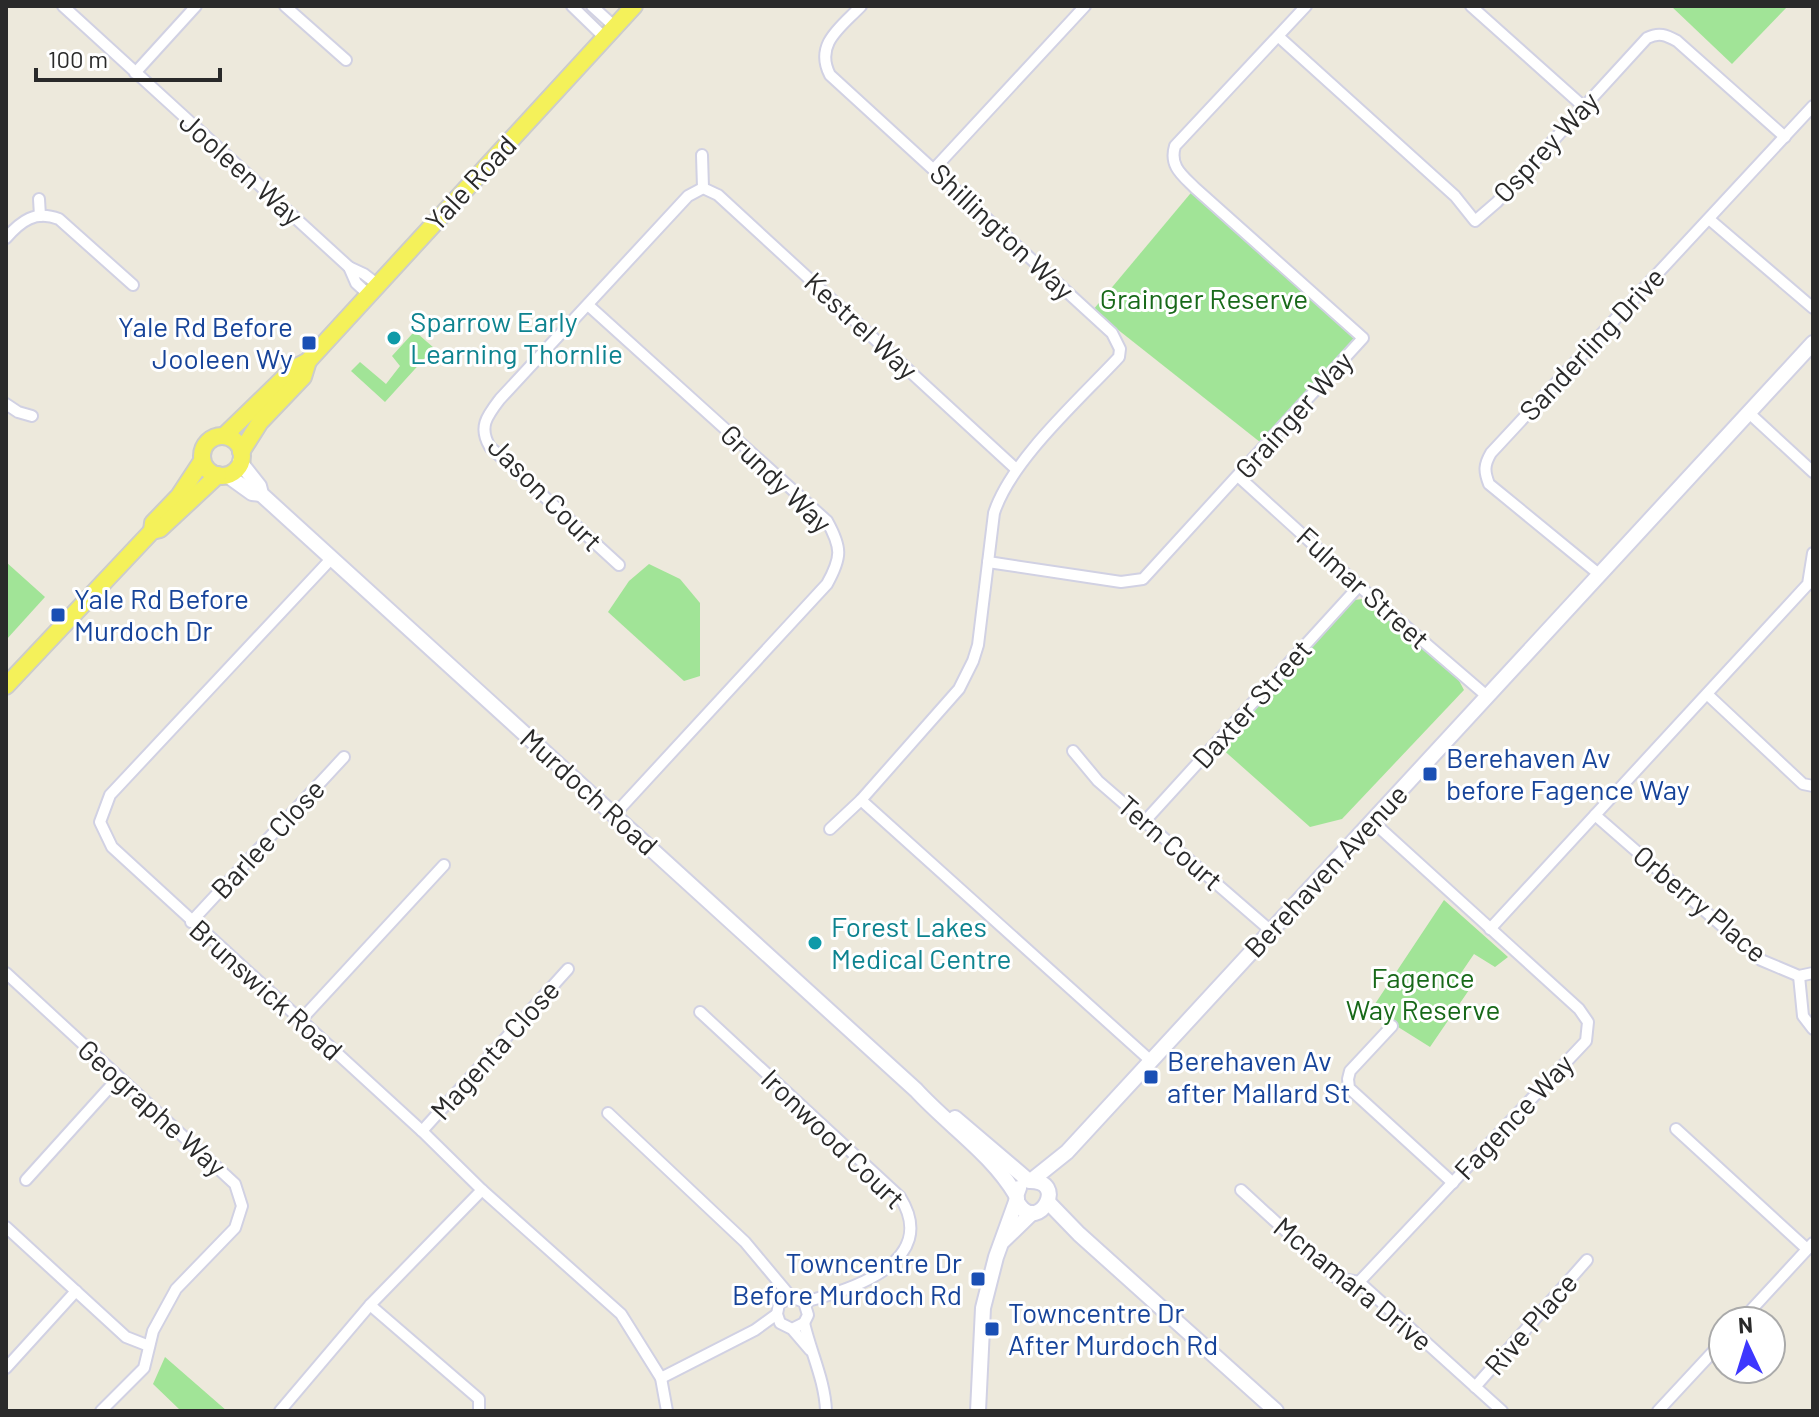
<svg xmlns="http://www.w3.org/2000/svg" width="1819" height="1417" viewBox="0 0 1819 1417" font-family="Barlow,sans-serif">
  <rect width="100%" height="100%" fill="#ede9dc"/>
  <g fill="#a1e497">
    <path d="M 1671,6 L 1788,6 L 1732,64 Z"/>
    <path d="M 1195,188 L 1363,338 L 1265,446 L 1093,310 Z"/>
    <path d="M 410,327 L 434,348 L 385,402 L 351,371 L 360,362 L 386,384 L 400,366 L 392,356 L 413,333 Z"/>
    <path d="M 6,562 L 45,597 L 6,640 Z"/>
    <path d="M 649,564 L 680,579 L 700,603 L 700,676 L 684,681 L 608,612 L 629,581 Z"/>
    <path d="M 1372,598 L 1457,677 L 1464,690 L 1342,819 L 1310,827 L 1220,747 L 1354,600 Z"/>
    <path d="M 1444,900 L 1508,957 L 1495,967 L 1474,954 L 1459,976 L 1471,987 L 1430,1047 L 1371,1010 Z"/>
    <path d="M 165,1357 L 227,1411 L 178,1411 L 179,1409 L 153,1384 Z"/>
  </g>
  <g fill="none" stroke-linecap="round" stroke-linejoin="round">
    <defs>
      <g id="street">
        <path d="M 63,6 L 349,267 L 364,274 L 377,284"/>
        <path d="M 285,6 L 346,60"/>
        <path d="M 572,6 L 605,38"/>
        <path d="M 592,6 L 615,27"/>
        <path d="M 1471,6 L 1584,107"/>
        <path d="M 1279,37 L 1455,196 L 1475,221 L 1497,202 L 1647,38 C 1659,32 1666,35 1677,41 L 1785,137"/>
        <path d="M 135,73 L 196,6"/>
        <path d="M 702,155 L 703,188"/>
        <path d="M 934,169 L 1085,6"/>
        <path d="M 39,199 L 40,216"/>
        <path d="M 1709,219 L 1813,308"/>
        <path d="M 6,238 C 21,221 35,210 59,219 L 133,285"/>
        <path d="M 349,267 L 356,283 L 368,294"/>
        <path d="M 588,305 L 827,521 C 842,548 842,557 827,584 L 614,815"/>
        <path d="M 6,404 L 18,412 L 32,416"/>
        <path d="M 1749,413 L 1813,472"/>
        <path d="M 1239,477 L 1359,586 L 1488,697"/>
        <path d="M 331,559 L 110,795 L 100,822 L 112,847 L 422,1131 L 482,1190 L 621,1314 L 661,1378 L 667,1411"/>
        <path d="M 988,562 L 1121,582 L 1143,579 L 1363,338 L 1195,188 C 1182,175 1169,166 1175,146 L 1306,6"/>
        <path d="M 619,565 L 490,447 C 478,427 487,416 500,399 L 688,196 L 703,188 L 718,195 L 1016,469"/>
        <path d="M 1600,575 L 1489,484 C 1484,471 1484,465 1491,453 L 1813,106"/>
        <path d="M 1708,695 L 1803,784 L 1813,786"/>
        <path d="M 1073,751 L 1098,781 L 1271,931"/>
        <path d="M 861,800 L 1151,1061"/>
        <path d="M 1595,815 L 1761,960 L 1799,976 L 1813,973"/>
        <path d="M 1145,821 L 1359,586"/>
        <path d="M 830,829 L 861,800 L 959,689 L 973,661 L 978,645 L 994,513 C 1011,460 1080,399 1119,357 L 1120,349 L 1112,333 L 830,75 C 814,44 841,27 861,6"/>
        <path d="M 191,922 L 344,757"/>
        <path d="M 1490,929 L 1808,584 L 1813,553"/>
        <path d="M 6,973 L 235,1184 L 242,1206 L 235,1228 L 176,1289 L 153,1331 L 144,1368 L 101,1411"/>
        <path d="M 1799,976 L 1803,1016 L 1813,1029"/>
        <path d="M 700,1012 L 900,1197 C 941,1262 851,1290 804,1302"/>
        <path d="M 300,1021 L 444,865"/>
        <path d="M 1392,1026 L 1350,1071 L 1348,1079 L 1349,1088 L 1453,1183"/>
        <path d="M 608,1113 L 745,1242 L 791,1297"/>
        <path d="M 1676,1129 L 1807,1249"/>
        <path d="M 422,1131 L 568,969"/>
        <path d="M 26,1180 L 118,1078"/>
        <path d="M 1241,1190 L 1337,1278 L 1359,1282 L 1502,1411"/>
        <path d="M 6,1227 L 126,1337 L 149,1346"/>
        <path d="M 1359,1282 L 1586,1041 L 1588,1022 L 1579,1009 L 1372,821"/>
        <path d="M 370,1305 L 479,1399 L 479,1411"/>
        <path d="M 1741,1321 L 1813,1243"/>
        <path d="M 804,1323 C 811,1353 825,1381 826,1411"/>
        <path d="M 792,1329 L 804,1323 L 808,1315 L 804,1302 L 791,1297 L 779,1304 L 777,1314 L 780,1323 L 792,1329 L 810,1350"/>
        <path d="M 6,1368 L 76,1291"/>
        <path d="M 661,1378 L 755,1330 L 777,1314"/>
        <path d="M 1475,1387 L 1587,1260"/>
        <path d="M 280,1411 L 370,1305 L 482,1190"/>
        <path d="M 1658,1411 L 1723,1341"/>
      </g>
      <g id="secondary">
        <path d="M 240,462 L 259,486 L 261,494 L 916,1090 C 948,1125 992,1154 1016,1195"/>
        <path d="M 227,475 L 252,493 L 261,494"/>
        <path d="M 955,1118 L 1029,1181 C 1069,1180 1039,1232 1020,1206 C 1015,1200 1016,1195 1019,1188"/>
        <path d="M 1032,1180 L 1067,1152 L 1813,343"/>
        <path d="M 1048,1202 L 1079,1234 L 1276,1411"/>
        <path d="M 1003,1241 L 1032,1213"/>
        <path d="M 978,1411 L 983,1308 L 996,1257 L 1017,1199"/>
      </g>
      <g id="primary">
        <path d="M 224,436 L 293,369 L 308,361 L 634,6"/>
        <circle cx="222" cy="456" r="20"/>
        <path d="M 241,452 L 260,422 L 303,377 L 308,361"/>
        <path d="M 152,531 L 153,523 L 179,496 L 202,461"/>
        <path d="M 6,686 L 152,531 L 160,529 L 218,475"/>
      </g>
    </defs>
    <use href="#street" stroke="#d1d1e3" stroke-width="14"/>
    <use href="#secondary" stroke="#d1d1e3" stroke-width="18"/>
    <use href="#primary" stroke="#ccc" stroke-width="20"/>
    <use href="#street" stroke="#fff" stroke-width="10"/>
    <use href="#secondary" stroke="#fff" stroke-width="14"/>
    <use href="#primary" stroke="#f4f15a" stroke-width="16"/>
  </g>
  <g fill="#0f9aa8" stroke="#fff" stroke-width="3">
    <circle cx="394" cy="338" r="8"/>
    <circle cx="815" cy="943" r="8"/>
  </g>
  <g fill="#1a4fb4" stroke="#fff" stroke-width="3">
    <rect x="301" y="335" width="16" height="16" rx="4"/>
    <rect x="50" y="607" width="16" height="16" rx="4"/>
    <rect x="1422" y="766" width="16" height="16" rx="4"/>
    <rect x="1143" y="1069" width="16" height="16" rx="4"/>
    <rect x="970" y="1271" width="16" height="16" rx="4"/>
    <rect x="984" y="1321" width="16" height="16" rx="4"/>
  </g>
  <g text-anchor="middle" stroke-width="6" stroke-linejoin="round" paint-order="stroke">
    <g font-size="28" fill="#2a2a2a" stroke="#fff">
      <text transform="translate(1546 147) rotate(-47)" y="10">Osprey Way</text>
      <text transform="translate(241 169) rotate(42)" y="10">Jooleen Way</text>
      <text transform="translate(471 183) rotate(-47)" y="10">Yale Road</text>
      <text transform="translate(1002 232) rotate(43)" y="10">Shillington Way</text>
      <text transform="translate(861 326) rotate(43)" y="10">Kestrel Way</text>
      <text transform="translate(1592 344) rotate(-47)" y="10">Sanderling Drive</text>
      <text transform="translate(1294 415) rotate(-48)" y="10">Grainger Way</text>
      <text transform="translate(776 479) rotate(44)" y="10">Grundy Way</text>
      <text transform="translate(545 494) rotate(45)" y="10">Jason Court</text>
      <text transform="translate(1363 588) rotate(42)" y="10">Fulmar Street</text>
      <text transform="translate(1252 704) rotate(-48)" y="10">Daxter Street</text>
      <text transform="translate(589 792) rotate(42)" y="10">Murdoch Road</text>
      <text transform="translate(268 839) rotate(-47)" y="10">Barlee Close</text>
      <text transform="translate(1170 843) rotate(41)" y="10">Tern Court</text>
      <text transform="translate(1326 871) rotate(-47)" y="10">Berehaven Avenue</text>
      <text transform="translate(1700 904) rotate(40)" y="10">Orberry Place</text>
      <text transform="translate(266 990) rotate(42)" y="10">Brunswick Road</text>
      <text transform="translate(495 1050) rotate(-48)" y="10">Magenta Close</text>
      <text transform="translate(152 1108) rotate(42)" y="10">Geographe Way</text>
      <text transform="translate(1514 1117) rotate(-47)" y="10">Fagence Way</text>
      <text transform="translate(833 1139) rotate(44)" y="10">Ironwood Court</text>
      <text transform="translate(1353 1284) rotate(39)" y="10">Mcnamara Drive</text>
      <text transform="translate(1531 1324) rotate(-49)" y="10">Rive Place</text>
    </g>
    <g font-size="28" fill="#186919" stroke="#fff">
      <text x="1204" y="309">Grainger Reserve</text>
      <text x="1423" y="988">Fagence<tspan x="1423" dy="32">Way Reserve</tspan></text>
    </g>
    <g font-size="28" fill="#0d838f" stroke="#fff" text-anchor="start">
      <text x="410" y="332">Sparrow Early<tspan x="410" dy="32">Learning Thornlie</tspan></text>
      <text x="831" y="937">Forest Lakes<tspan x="831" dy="32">Medical Centre</tspan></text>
    </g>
    <g font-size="28" fill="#164399" stroke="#fff" text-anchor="start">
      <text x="293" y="337" text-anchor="end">Yale Rd Before<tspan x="293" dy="32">Jooleen Wy</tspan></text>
      <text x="74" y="609">Yale Rd Before<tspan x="74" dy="32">Murdoch Dr</tspan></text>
      <text x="1446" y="768">Berehaven Av<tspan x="1446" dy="32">before Fagence Way</tspan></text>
      <text x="1167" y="1071">Berehaven Av<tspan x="1167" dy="32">after Mallard St</tspan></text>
      <text x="962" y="1273" text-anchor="end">Towncentre Dr<tspan x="962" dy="32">Before Murdoch Rd</tspan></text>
      <text x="1008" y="1323">Towncentre Dr<tspan x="1008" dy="32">After Murdoch Rd</tspan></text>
    </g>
  </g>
  <rect width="1819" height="1417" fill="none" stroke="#2a2a2a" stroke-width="16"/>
  <g transform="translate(1747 1345) rotate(356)"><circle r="38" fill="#ffffff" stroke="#aaaaaa" stroke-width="2"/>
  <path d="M0-6L14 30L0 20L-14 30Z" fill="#3d37fe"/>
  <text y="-12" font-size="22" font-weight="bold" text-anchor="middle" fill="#2a2a2a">N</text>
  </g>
  <path d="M36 68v12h184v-12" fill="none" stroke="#2a2a2a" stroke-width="4"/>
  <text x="48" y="68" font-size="24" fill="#2a2a2a" stroke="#ffffff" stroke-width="6" paint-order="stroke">100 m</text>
</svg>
